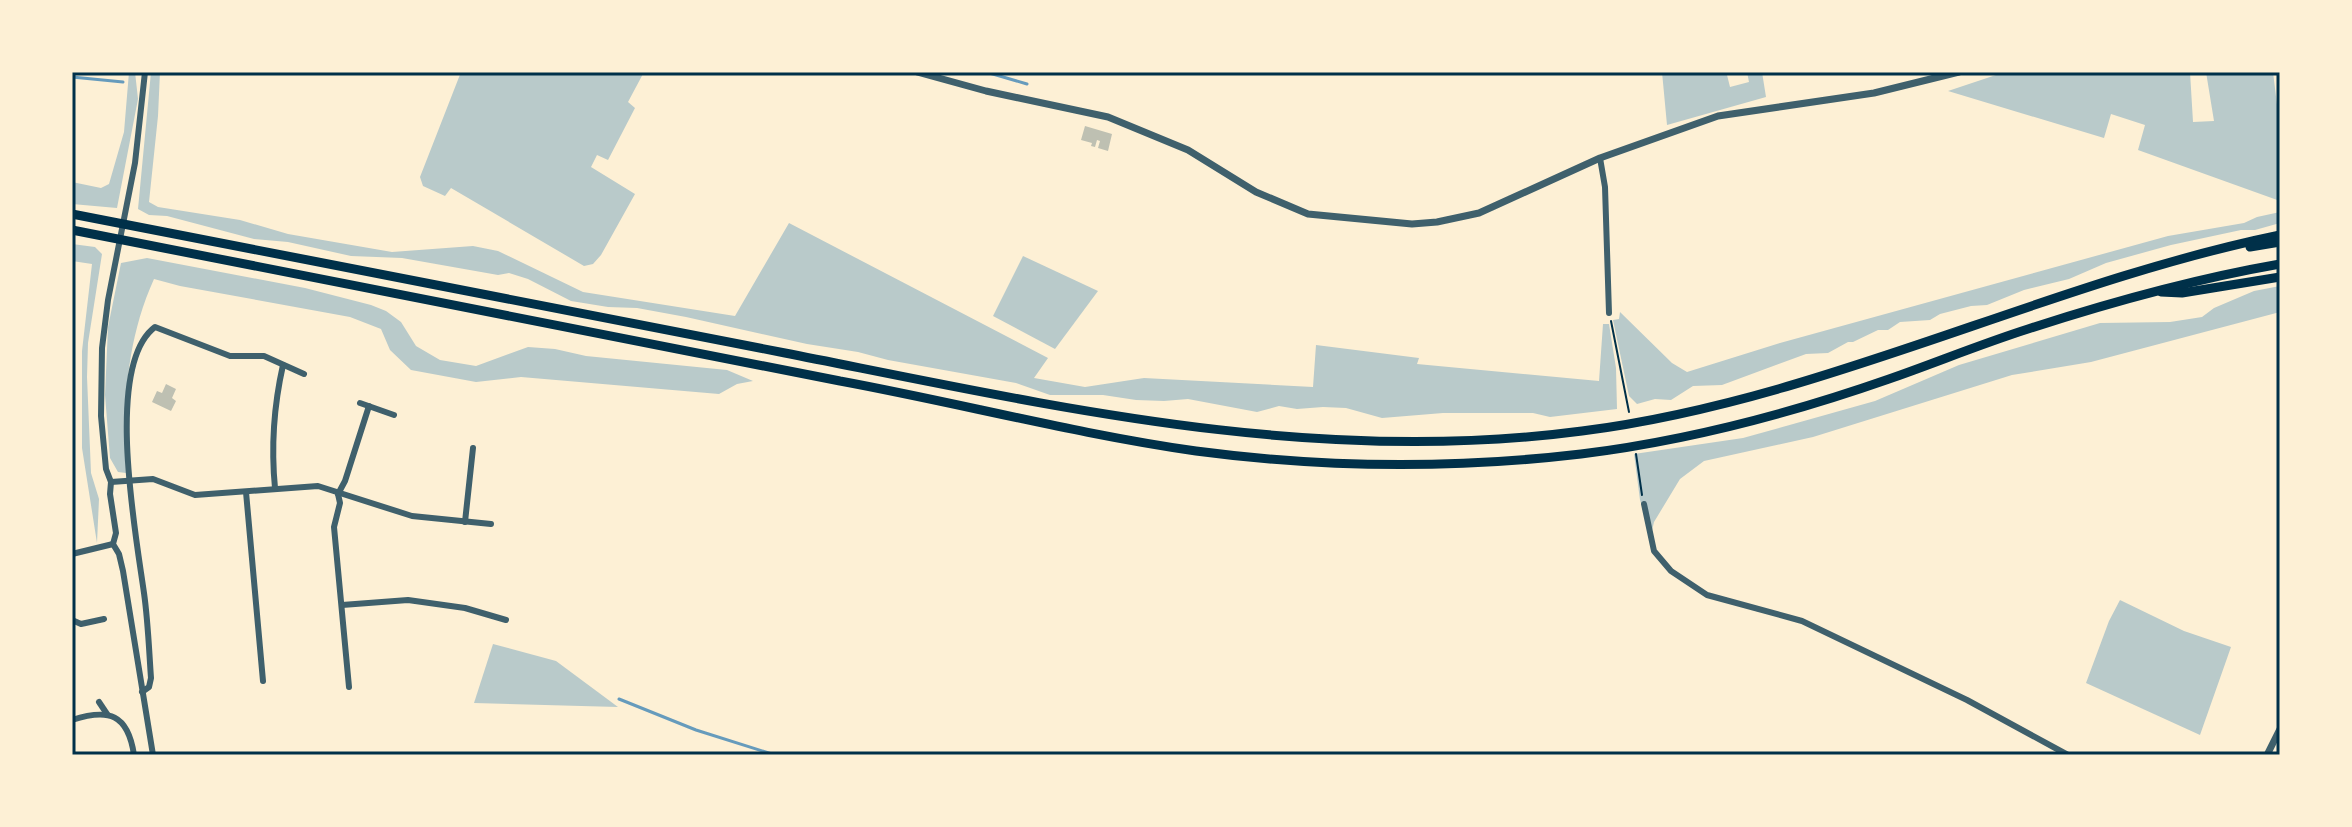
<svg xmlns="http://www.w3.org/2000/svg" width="2352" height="827" viewBox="0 0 2352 827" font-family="Ubuntu,sans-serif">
  <rect width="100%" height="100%" fill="#fdf0d5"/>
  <g fill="#b9caca">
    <path d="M 129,72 L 135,72 L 138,99 L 117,208 L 72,204 L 72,182 L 101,188 L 109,184 L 124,132 Z"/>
    <path d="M 151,72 L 160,72 L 158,116 L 149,202 L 158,207 L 240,220 L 288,234 L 392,252 L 473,246 L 498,251 L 583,292 L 735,316 L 789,223 L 1048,358 L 1034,378 L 1085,387 L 1144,378 L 1313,387 L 1316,345 L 1419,358 L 1417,364 L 1599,381 L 1603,324 L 1609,324 L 1616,368 L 1617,409 L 1550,417 L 1533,413 L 1443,413 L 1382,418 L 1346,408 L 1323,407 L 1297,409 L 1279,406 L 1257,412 L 1188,399 L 1164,401 L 1136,400 L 1103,395 L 1050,395 L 1016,383 L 888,360 L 858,352 L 807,344 L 686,317 L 637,308 L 608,307 L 571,301 L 528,279 L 509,273 L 498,275 L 402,258 L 351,256 L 288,242 L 254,239 L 167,216 L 149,215 L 138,209 Z"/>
    <path d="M 461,72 L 644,72 L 628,102 L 635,108 L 608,160 L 597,155 L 591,167 L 635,194 L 601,255 L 593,264 L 584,266 L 451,188 L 445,196 L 423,186 L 420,177 Z"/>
    <path d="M 1662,72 L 1740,72 L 1727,75 L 1730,87 L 1749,82 L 1747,72 L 1762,72 L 1766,97 L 1667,125 Z"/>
    <path d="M 2005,72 L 2190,72 L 2193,122 L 2214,121 L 2206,72 L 2273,72 L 2280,129 L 2280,201 L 2138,150 L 2145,125 L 2111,114 L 2104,138 L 1948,91 Z"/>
    <path d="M 2280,212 L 2280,223 L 2255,230 L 2241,230 L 2171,245 L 2106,263 L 2069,279 L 2024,290 L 1987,305 L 1971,306 L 1940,314 L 1930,320 L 1900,322 L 1888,330 L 1878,330 L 1853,342 L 1848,342 L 1828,353 L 1806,354 L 1722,385 L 1693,386 L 1671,400 L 1655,399 L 1637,404 L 1629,396 L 1613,320 L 1619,319 L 1620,312 L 1672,363 L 1687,372 L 1780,343 L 2168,236 L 2244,223 L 2257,217 Z"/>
    <path d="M 72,244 L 95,247 L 102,254 L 88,343 L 87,377 L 91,473 L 99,499 L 97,543 L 82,448 L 82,351 L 92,264 L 72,261 Z"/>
    <path d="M 1023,256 L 1098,291 L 1055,349 L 993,316 Z"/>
    <path d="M 147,258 L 305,288 L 371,305 L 386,311 L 401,322 L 416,346 L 440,360 L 476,366 L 528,347 L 555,349 L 586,356 L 727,370 L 753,381 L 737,384 L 719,394 L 521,377 L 476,382 L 411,370 L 390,350 L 381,329 L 350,317 L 180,286 L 154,279 C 126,341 123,405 126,473 L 118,472 L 110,458 L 105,395 L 108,327 L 121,263 Z"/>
    <path d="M 2280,286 L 2280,312 L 2091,362 L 2012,375 L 1813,437 L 1704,461 L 1680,479 L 1654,522 L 1651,535 L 1640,500 L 1634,454 L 1743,438 L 1875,401 L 1959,365 L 2100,323 L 2170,322 L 2202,317 L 2214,308 L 2254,291 Z"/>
    <path d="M 2120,600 L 2184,631 L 2231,647 L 2200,735 L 2086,683 L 2109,621 Z"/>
    <path d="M 493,644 L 556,661 L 618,707 L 474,703 Z"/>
  </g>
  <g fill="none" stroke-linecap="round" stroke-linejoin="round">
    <g stroke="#669bbc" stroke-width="3">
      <path d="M 986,72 L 1027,84"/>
      <path d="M 72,77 L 123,82"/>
      <path d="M 619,699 L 696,730 L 775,755"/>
    </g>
  </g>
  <g fill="#bec0b2">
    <path d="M 1085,126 L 1112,134 L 1108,151 L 1098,148 L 1100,141 L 1097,140 L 1095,147 L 1091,146 L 1092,143 L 1081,140 Z"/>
    <path d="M 166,384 L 176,389 L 172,398 L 176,401 L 171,411 L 152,402 L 157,391 L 162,393 Z"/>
  </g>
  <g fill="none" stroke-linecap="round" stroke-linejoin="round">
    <g stroke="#003049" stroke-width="2">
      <path d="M 1611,321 L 1629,412"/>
      <path d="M 1636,454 L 1642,495"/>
    </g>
    <g stroke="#3f606c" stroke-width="6">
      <path d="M 145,72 L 135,163 L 108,300 L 102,348 L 101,416 L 106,469 L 111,482 L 110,494 L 116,533 L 113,544 L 119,554 L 123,571 L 153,755"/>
      <path d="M 1600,158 L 1605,187 L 1609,313"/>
      <path d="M 360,403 L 394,415"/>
      <path d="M 111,482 L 153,479 L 195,495 L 318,486 L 412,516 L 491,524"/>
      <path d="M 275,488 C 271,447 274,405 283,365"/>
      <path d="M 246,492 L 263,681"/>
      <path d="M 338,494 L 340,503 L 334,527 L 349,687"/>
      <path d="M 338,494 L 345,481 L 369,406"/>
      <path d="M 1644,504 L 1654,551 L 1671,571 L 1707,595 L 1802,621 L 1967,700 L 2068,755"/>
      <path d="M 465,522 L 473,448"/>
      <path d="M 72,554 L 113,544"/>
      <path d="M 342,605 L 408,600 L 465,608 L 506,620"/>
      <path d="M 72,620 L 81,624 L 104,619"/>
      <path d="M 142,692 L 149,687 L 151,678 C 149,650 148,621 144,593 C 136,535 104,365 155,327 L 230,356 L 264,356 L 304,374"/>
      <path d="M 99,702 L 107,714"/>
      <path d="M 72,720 C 109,708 128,714 134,755"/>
    </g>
    <g stroke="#3f606c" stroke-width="7">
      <path d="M 917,72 L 986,91 L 1108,117 L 1188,150 L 1256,192 L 1308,214 L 1412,224 L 1437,222 L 1479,213 L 1600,158 L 1718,116 L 1874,93 L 1959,72"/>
      <path d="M 2267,755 L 2280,729"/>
    </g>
    <g stroke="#003049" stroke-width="9">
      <path d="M 72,214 C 310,260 547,307 785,353 C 1049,405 1311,467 1582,431 C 1824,400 2042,284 2280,235"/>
      <path d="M 72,230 C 328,281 584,331 840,381 C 959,403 1077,434 1196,451 C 1324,468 1453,469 1581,454 C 1686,441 1789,414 1889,379 C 1935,363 1981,344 2028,329 C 2111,302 2194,279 2280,264"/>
      <path d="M 2250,247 L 2280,242"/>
      <path d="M 2161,292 L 2182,293 L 2280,277"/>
    </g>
  </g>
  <rect width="2352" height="827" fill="none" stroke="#fdf0d5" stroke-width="148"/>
  <rect x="74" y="74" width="2204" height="679" fill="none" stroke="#003049" stroke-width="3"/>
</svg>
